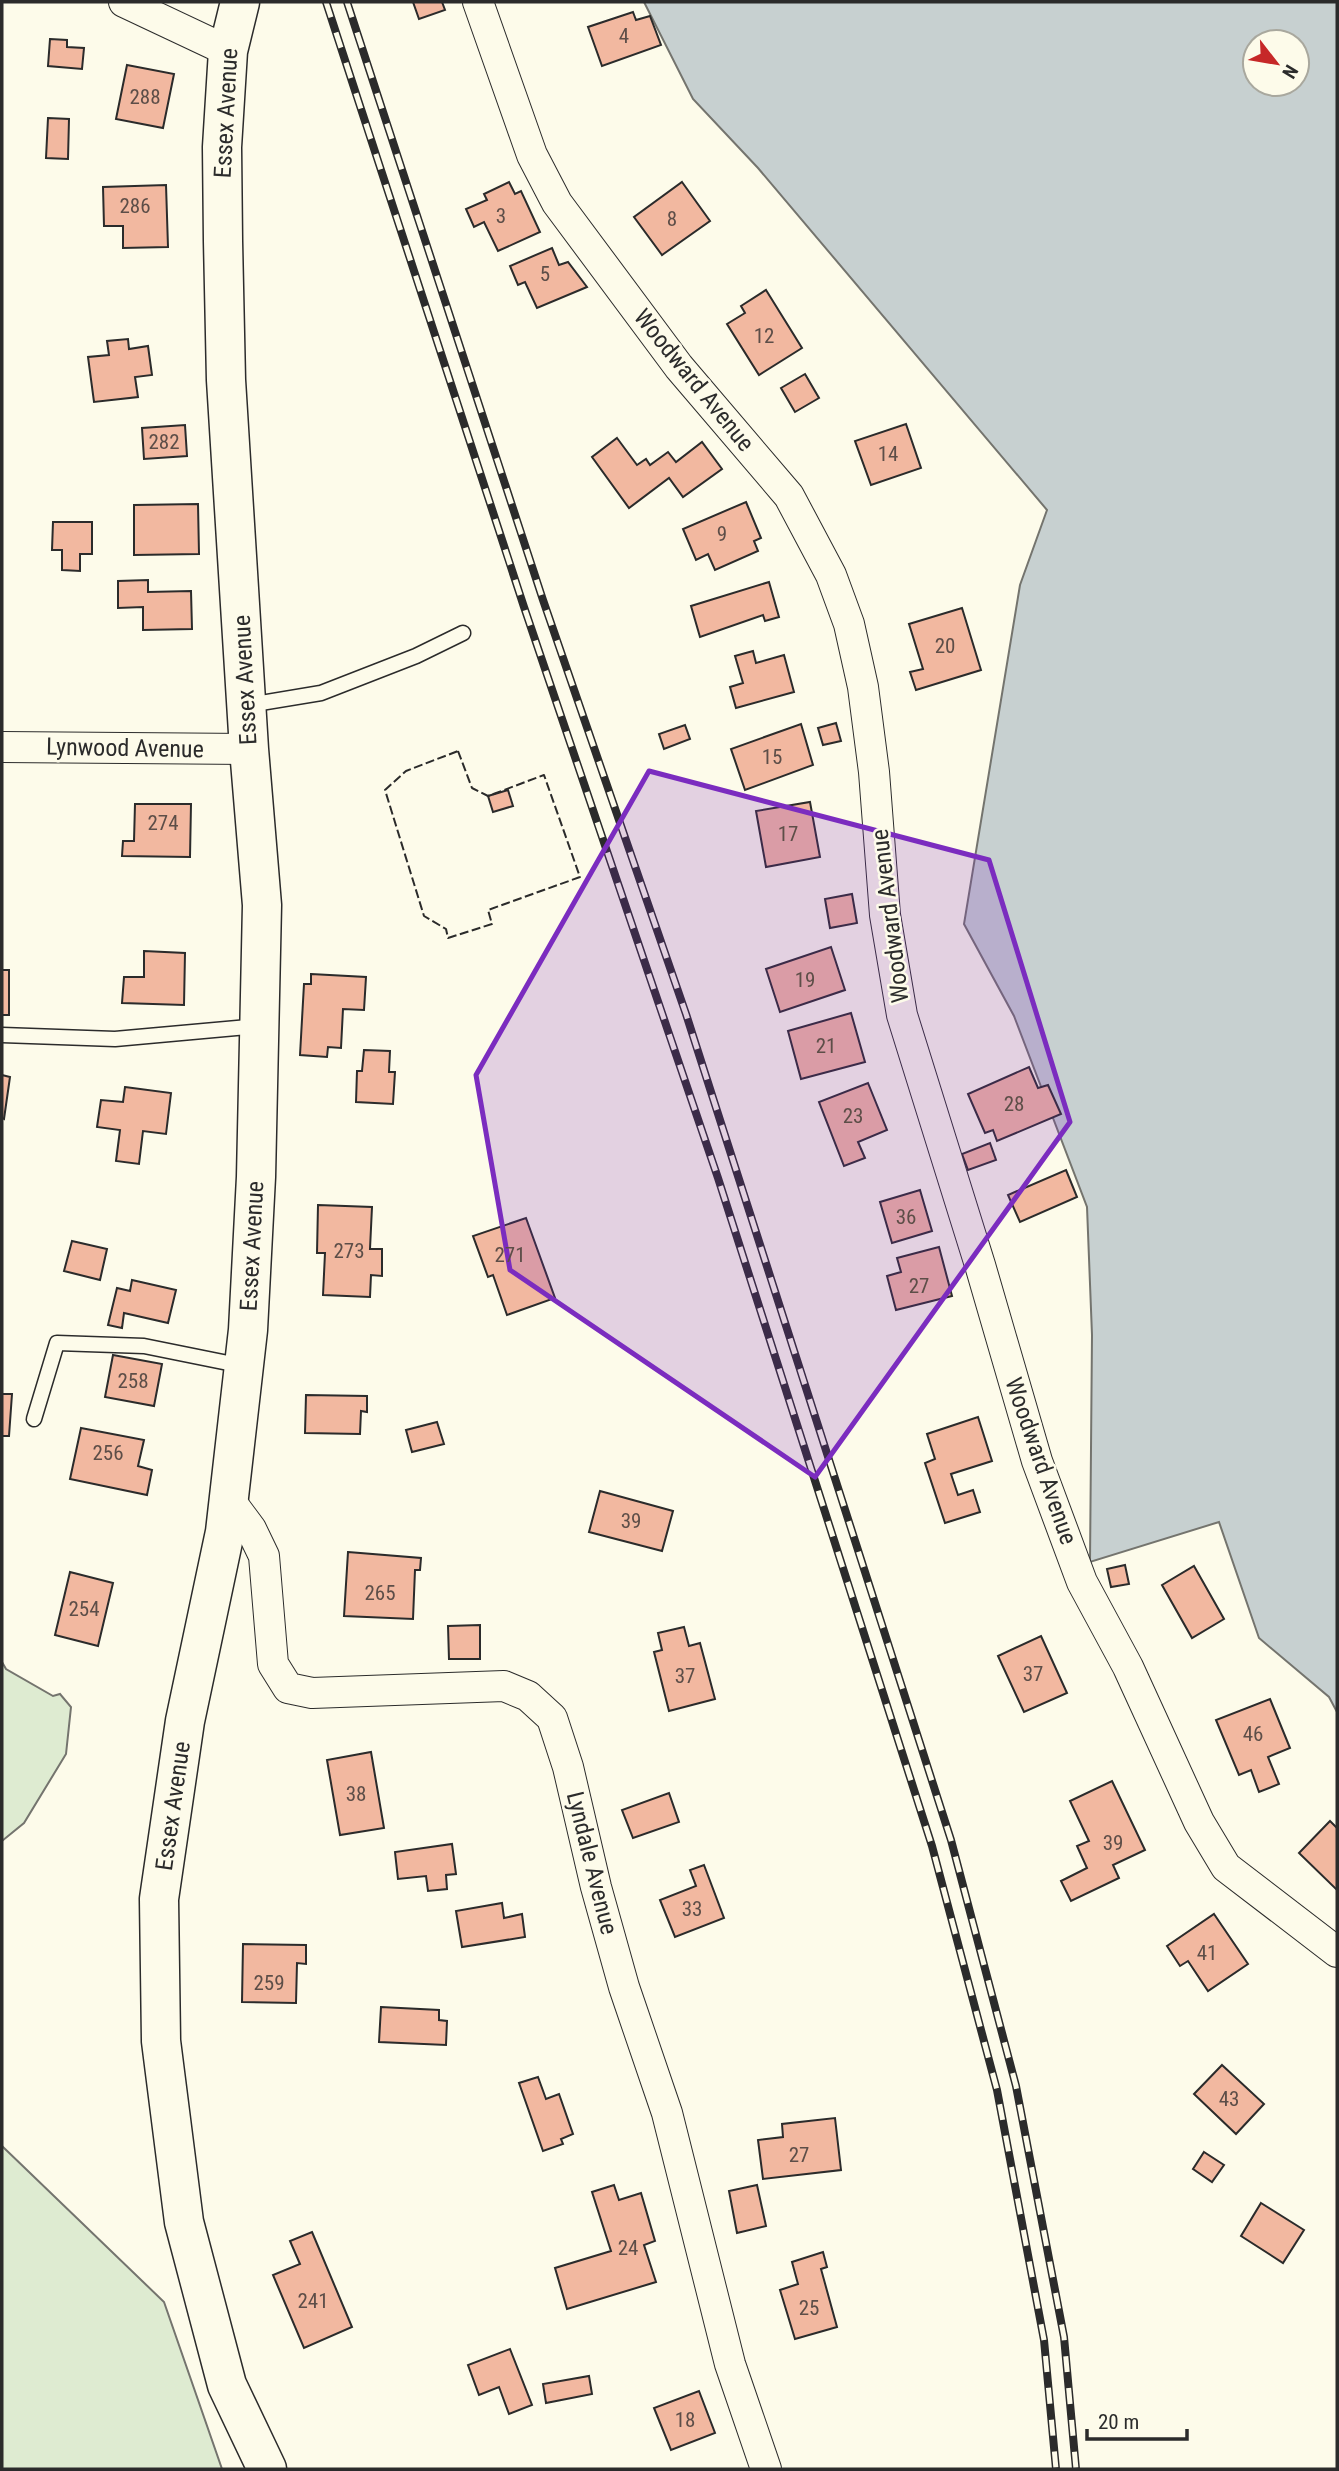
<svg xmlns="http://www.w3.org/2000/svg" width="1339" height="2471" viewBox="0 0 1339 2471" font-family="'Roboto Condensed',sans-serif">
  <rect width="100%" height="100%" fill="#fdfbea"/>
  <g fill="#deebd1" stroke="#74746e" stroke-width="2">
    <path d="M 2,1662 L 6,1669 L 53,1696 L 60,1694 L 71,1707 L 66,1754 L 24,1823 L 2,1841 Z"/>
    <path d="M 2,2146 L 164,2302 L 222,2469 L 2,2469 Z"/>
  </g>
  <path fill="#c7d0d0" stroke="#74746e" stroke-width="2" fill-rule="evenodd" d="M 644,2 L 1337,2 L 1337,1712 L 1329,1697 L 1259,1638 L 1219,1522 L 1090,1562 L 1092,1335 L 1087,1207 L 1014,1016 L 964,924 L 1020,585 L 1047,510 L 758,168 L 693,99 ZM 1255,42 L 1297,42 L 1297,84 L 1255,84 Z"/>
  <g fill="#f2b8a0" stroke="#2b2b2b" stroke-width="2">
    <path d="M 413,2 L 442,2 L 445,10 L 419,19 Z"/>
    <path d="M 633,12 L 636,20 L 650,16 L 661,45 L 602,66 L 588,27 Z"/>
    <path d="M 50,39 L 67,40 L 67,47 L 84,48 L 82,69 L 48,66 Z"/>
    <path d="M 127,65 L 174,74 L 163,128 L 116,119 Z"/>
    <path d="M 48,118 L 69,119 L 68,159 L 46,158 Z"/>
    <path d="M 509,182 L 515,194 L 521,191 L 540,232 L 498,251 L 484,222 L 474,227 L 466,209 L 487,200 L 484,194 Z"/>
    <path d="M 682,182 L 710,221 L 662,255 L 634,217 Z"/>
    <path d="M 166,185 L 168,247 L 123,248 L 123,226 L 104,226 L 103,187 Z"/>
    <path d="M 552,248 L 559,265 L 568,262 L 587,287 L 537,308 L 525,282 L 518,285 L 510,266 Z"/>
    <path d="M 766,290 L 802,348 L 759,375 L 727,324 L 745,313 L 741,306 Z"/>
    <path d="M 128,339 L 129,349 L 148,346 L 152,375 L 135,377 L 138,397 L 94,402 L 88,357 L 109,355 L 107,341 Z"/>
    <path d="M 805,374 L 819,398 L 795,412 L 781,388 Z"/>
    <path d="M 906,424 L 921,468 L 871,485 L 855,441 Z"/>
    <path d="M 185,425 L 187,456 L 144,459 L 142,428 Z"/>
    <path d="M 617,438 L 637,465 L 646,459 L 650,465 L 668,452 L 676,462 L 702,442 L 722,469 L 683,497 L 669,478 L 629,508 L 592,457 Z"/>
    <path d="M 746,502 L 761,538 L 754,541 L 758,551 L 715,570 L 708,554 L 696,560 L 683,529 Z"/>
    <path d="M 198,504 L 199,554 L 134,555 L 134,505 Z"/>
    <path d="M 53,522 L 92,522 L 92,554 L 80,554 L 80,571 L 62,570 L 62,550 L 52,550 Z"/>
    <path d="M 148,580 L 148,592 L 191,591 L 192,629 L 143,630 L 143,607 L 118,608 L 118,581 Z"/>
    <path d="M 769,582 L 779,617 L 765,621 L 763,615 L 700,637 L 691,606 Z"/>
    <path d="M 962,608 L 981,670 L 916,690 L 910,672 L 923,669 L 909,624 Z"/>
    <path d="M 753,651 L 756,663 L 784,655 L 794,692 L 736,708 L 730,687 L 743,683 L 735,656 Z"/>
    <path d="M 836,723 L 841,741 L 823,745 L 818,728 Z"/>
    <path d="M 801,724 L 813,765 L 745,790 L 731,749 Z"/>
    <path d="M 685,725 L 690,739 L 664,749 L 659,734 Z"/>
    <path d="M 508,790 L 513,806 L 493,812 L 488,796 Z"/>
    <path d="M 810,802 L 820,857 L 766,867 L 756,811 Z"/>
    <path d="M 135,804 L 191,804 L 190,857 L 122,856 L 123,841 L 134,841 Z"/>
    <path d="M 852,894 L 857,923 L 830,928 L 825,899 Z"/>
    <path d="M 831,947 L 845,990 L 780,1012 L 766,969 Z"/>
    <path d="M 144,951 L 185,953 L 184,1005 L 122,1003 L 124,977 L 144,977 Z"/>
    <rect x="2" y="970" width="7" height="45"/>
    <path d="M 311,974 L 366,977 L 364,1010 L 343,1009 L 341,1048 L 328,1047 L 327,1057 L 300,1055 L 304,984 L 311,984 Z"/>
    <path d="M 851,1013 L 865,1062 L 801,1079 L 788,1031 Z"/>
    <path d="M 364,1050 L 390,1051 L 389,1072 L 395,1072 L 393,1104 L 356,1102 L 357,1071 L 362,1071 Z"/>
    <path d="M 1029,1067 L 1038,1088 L 1048,1085 L 1061,1114 L 997,1141 L 993,1130 L 985,1133 L 968,1094 Z"/>
    <path d="M 2,1075 L 10,1077 L 4,1119 L 2,1118 Z"/>
    <path d="M 868,1083 L 887,1130 L 858,1142 L 865,1158 L 844,1166 L 819,1102 Z"/>
    <path d="M 125,1087 L 171,1093 L 166,1134 L 143,1131 L 139,1164 L 116,1161 L 120,1130 L 97,1127 L 101,1100 L 123,1102 Z"/>
    <path d="M 990,1143 L 996,1160 L 968,1170 L 962,1154 Z"/>
    <path d="M 1066,1170 L 1077,1197 L 1020,1222 L 1008,1195 Z"/>
    <path d="M 920,1190 L 932,1231 L 892,1243 L 880,1202 Z"/>
    <path d="M 318,1205 L 372,1207 L 370,1249 L 382,1249 L 382,1276 L 371,1275 L 370,1297 L 323,1295 L 325,1253 L 317,1253 Z"/>
    <path d="M 526,1218 L 555,1298 L 507,1315 L 493,1275 L 488,1277 L 473,1236 Z"/>
    <path d="M 72,1241 L 107,1249 L 100,1280 L 64,1271 Z"/>
    <path d="M 939,1247 L 952,1296 L 896,1310 L 887,1276 L 901,1272 L 897,1258 Z"/>
    <path d="M 132,1280 L 176,1290 L 168,1323 L 124,1313 L 122,1328 L 108,1325 L 117,1288 L 130,1291 Z"/>
    <path d="M 113,1355 L 162,1364 L 154,1406 L 105,1397 Z"/>
    <path d="M 2,1394 L 12,1394 L 9,1436 L 2,1436 Z"/>
    <path d="M 306,1395 L 367,1396 L 367,1412 L 361,1411 L 360,1434 L 305,1433 Z"/>
    <path d="M 978,1417 L 992,1461 L 951,1474 L 958,1495 L 973,1490 L 980,1512 L 945,1523 L 925,1463 L 935,1459 L 927,1434 Z"/>
    <path d="M 437,1422 L 444,1444 L 412,1452 L 406,1430 Z"/>
    <path d="M 81,1428 L 144,1440 L 138,1466 L 152,1470 L 147,1495 L 70,1479 Z"/>
    <path d="M 600,1491 L 673,1511 L 662,1551 L 589,1532 Z"/>
    <path d="M 348,1552 L 421,1558 L 420,1570 L 415,1570 L 413,1619 L 344,1616 Z"/>
    <path d="M 1125,1565 L 1129,1584 L 1111,1587 L 1107,1569 Z"/>
    <path d="M 1194,1566 L 1224,1619 L 1192,1638 L 1162,1585 Z"/>
    <path d="M 70,1572 L 113,1583 L 98,1646 L 55,1635 Z"/>
    <path d="M 480,1625 L 480,1659 L 449,1659 L 448,1626 Z"/>
    <path d="M 684,1627 L 689,1646 L 700,1643 L 715,1699 L 669,1711 L 654,1652 L 662,1650 L 658,1633 Z"/>
    <path d="M 1041,1636 L 1067,1693 L 1024,1712 L 998,1656 Z"/>
    <path d="M 1270,1699 L 1290,1748 L 1268,1757 L 1279,1784 L 1259,1792 L 1251,1770 L 1239,1775 L 1216,1720 Z"/>
    <path d="M 371,1752 L 384,1828 L 340,1835 L 327,1760 Z"/>
    <path d="M 1112,1781 L 1145,1850 L 1113,1865 L 1119,1878 L 1071,1901 L 1061,1881 L 1087,1868 L 1077,1846 L 1089,1841 L 1070,1801 Z"/>
    <path d="M 669,1793 L 679,1822 L 633,1838 L 622,1810 Z"/>
    <path d="M 1330,1821 L 1337,1828 L 1337,1890 L 1299,1853 Z"/>
    <path d="M 452,1844 L 456,1874 L 446,1875 L 447,1889 L 428,1891 L 426,1876 L 398,1879 L 395,1852 Z"/>
    <path d="M 704,1865 L 724,1918 L 675,1937 L 660,1900 L 696,1886 L 690,1870 Z"/>
    <path d="M 502,1903 L 504,1918 L 522,1914 L 525,1937 L 462,1947 L 456,1911 Z"/>
    <path d="M 1214,1914 L 1248,1964 L 1208,1991 L 1188,1961 L 1180,1966 L 1167,1946 Z"/>
    <path d="M 243,1944 L 306,1945 L 306,1964 L 297,1963 L 296,2003 L 242,2002 Z"/>
    <path d="M 381,2007 L 439,2010 L 439,2020 L 447,2021 L 446,2045 L 379,2042 Z"/>
    <path d="M 1222,2065 L 1264,2104 L 1236,2134 L 1194,2094 Z"/>
    <path d="M 538,2077 L 546,2099 L 559,2094 L 573,2134 L 561,2139 L 563,2144 L 543,2151 L 519,2083 Z"/>
    <path d="M 835,2118 L 841,2170 L 763,2179 L 758,2140 L 783,2137 L 782,2124 Z"/>
    <path d="M 1204,2152 L 1224,2165 L 1212,2182 L 1193,2169 Z"/>
    <path d="M 614,2185 L 619,2200 L 641,2193 L 655,2241 L 644,2245 L 656,2282 L 567,2309 L 555,2268 L 611,2251 L 592,2192 Z"/>
    <path d="M 757,2185 L 766,2226 L 737,2233 L 729,2191 Z"/>
    <path d="M 1261,2203 L 1304,2230 L 1283,2263 L 1241,2236 Z"/>
    <path d="M 312,2232 L 352,2327 L 304,2348 L 273,2275 L 300,2264 L 290,2241 Z"/>
    <path d="M 823,2252 L 827,2267 L 821,2269 L 837,2327 L 795,2339 L 780,2290 L 798,2284 L 792,2262 Z"/>
    <path d="M 510,2349 L 532,2405 L 509,2414 L 499,2387 L 479,2395 L 468,2365 Z"/>
    <path d="M 589,2376 L 592,2394 L 546,2403 L 543,2384 Z"/>
    <path d="M 699,2391 L 715,2433 L 671,2450 L 654,2408 Z"/>
  </g>
  <g fill="none" stroke-linecap="round" stroke-linejoin="round">
    <defs>
      <g id="lane">
        <path d="M 249,705 L 321,693 L 416,656 L 463,633"/>
        <path d="M 2,1035 L 115,1039 L 259,1026"/>
        <path d="M 34,1419 L 57,1343 L 144,1346 L 243,1366"/>
      </g>
      <g id="street">
        <path d="M 124,2 L 228,51"/>
        <path d="M 478,2 L 532,155 L 557,203 L 679,367 L 789,496 L 831,575 L 849,624 L 863,687 L 874,772 L 885,915 L 902,1015 L 980,1265 L 1037,1461 L 1082,1582 L 1128,1667 L 1199,1822 L 1226,1867 L 1337,1952"/>
        <path d="M 2,747 L 249,749"/>
        <path d="M 228,1498 L 251,1529 L 264,1556 L 273,1664 L 288,1688 L 312,1693 L 504,1686 L 528,1696 L 552,1718 L 568,1767 L 596,1887 L 624,1987 L 667,2113 L 730,2364 L 766,2469"/>
      </g>
      <path id="secondary" d="M 240,2 L 228,51 L 222,147 L 223,241 L 226,380 L 249,749 L 262,905 L 256,1177 L 248,1330 L 225,1532 L 185,1721 L 159,1899 L 161,2041 L 184,2222 L 227,2385 L 267,2469"/>
    </defs>
    <use href="#lane" stroke="#2b2b2b" stroke-width="17"/>
    <use href="#street" stroke="#2b2b2b" stroke-width="32"/>
    <use href="#secondary" stroke="#2b2b2b" stroke-width="41"/>
    <use href="#lane" stroke="#fdfbea" stroke-width="14"/>
    <use href="#street" stroke="#fdfbea" stroke-width="30"/>
    <use href="#secondary" stroke="#fdfbea" stroke-width="38"/>
    <defs>
      <g id="rail">
        <path d="M 326,2 L 524,607 L 718,1178 L 932,1846 L 997,2090 L 1044,2340 L 1056,2469"/>
        <path d="M 347,2 L 543,600 L 686,1014 L 951,1840 L 1016,2086 L 1064,2337 L 1076,2469"/>
      </g>
    </defs>
    <use href="#rail" stroke="#2b2b2b" stroke-width="8"/>
    <use href="#rail" stroke="#fdfbea" stroke-width="5" stroke-dasharray="16" stroke-linecap="butt"/>
    <path stroke="#2b2b2b" stroke-width="2" stroke-dasharray="9 3.5" stroke-linecap="butt" d="M 458,751 L 472,788 L 488,796 L 544,775 L 580,877 L 488,910 L 492,924 L 448,938 L 446,929 L 424,916 L 385,790 L 406,771 Z"/>
  </g>
  <path fill="#7b2cbf" fill-opacity="0.2" stroke="#7b2cbf" stroke-width="5" stroke-linejoin="round" d="M 649,771 L 989,860 L 1070,1122 L 815,1477 L 510,1270 L 476,1075 Z"/>
  <g text-anchor="middle" stroke-width="5" stroke-linejoin="round" paint-order="stroke">
    <g font-size="21" fill="#5d4e48">
      <text x="624" y="43">4</text>
      <text x="145" y="104">288</text>
      <text x="135" y="213">286</text>
      <text x="501" y="223">3</text>
      <text x="672" y="226">8</text>
      <text x="545" y="281">5</text>
      <text x="764" y="343">12</text>
      <text x="164" y="449">282</text>
      <text x="888" y="461">14</text>
      <text x="722" y="541">9</text>
      <text x="945" y="653">20</text>
      <text x="772" y="764">15</text>
      <text x="163" y="830">274</text>
      <text x="788" y="841">17</text>
      <text x="805" y="987">19</text>
      <text x="826" y="1053">21</text>
      <text x="1014" y="1111">28</text>
      <text x="853" y="1123">23</text>
      <text x="906" y="1224">36</text>
      <text x="349" y="1258">273</text>
      <text x="510" y="1262">271</text>
      <text x="919" y="1293">27</text>
      <text x="133" y="1388">258</text>
      <text x="108" y="1460">256</text>
      <text x="631" y="1528">39</text>
      <text x="380" y="1600">265</text>
      <text x="84" y="1616">254</text>
      <text x="1033" y="1681">37</text>
      <text x="685" y="1683">37</text>
      <text x="1253" y="1741">46</text>
      <text x="356" y="1801">38</text>
      <text x="1113" y="1850">39</text>
      <text x="692" y="1916">33</text>
      <text x="1207" y="1960">41</text>
      <text x="269" y="1990">259</text>
      <text x="1229" y="2106">43</text>
      <text x="799" y="2162">27</text>
      <text x="628" y="2255">24</text>
      <text x="313" y="2308">241</text>
      <text x="809" y="2315">25</text>
      <text x="685" y="2427">18</text>
    </g>
    <g font-size="24" fill="#2b2b2b" stroke="#fdfbea">
      <text transform="translate(226 113) rotate(-87)" y="8">Essex Avenue</text>
      <text transform="translate(694 380) rotate(51)" y="8">Woodward Avenue</text>
      <text transform="translate(245 680) rotate(-93)" y="8">Essex Avenue</text>
      <text transform="translate(125 748) rotate(1)" y="8">Lynwood Avenue</text>
      <text transform="translate(890 916) rotate(-97)" y="8">Woodward Avenue</text>
      <text transform="translate(252 1246) rotate(-87)" y="8">Essex Avenue</text>
      <text transform="translate(1041 1461) rotate(71)" y="8">Woodward Avenue</text>
      <text transform="translate(173 1806) rotate(-82)" y="8">Essex Avenue</text>
      <text transform="translate(592 1863) rotate(76)" y="8">Lyndale Avenue</text>
    </g>
  </g>
  <rect width="1339" height="2471" fill="none" stroke="#2b2b2b" stroke-width="7"/>
  <g transform="translate(1276 63) rotate(121)"><circle r="33" fill="#fdfbea" stroke="#a9a89e" stroke-width="2"/>
  <path d="M0-5L12 26L0 18L-12 26Z" fill="#c62828"/>
  <text y="-10" font-size="19" font-weight="bold" text-anchor="middle" fill="#2b2b2b">N</text>
  </g>
  <path d="M1087 2429v10h100v-10" fill="none" stroke="#2b2b2b" stroke-width="3.5"/>
  <text x="1098" y="2429" font-size="21" fill="#2b2b2b" stroke="#fdfbea" stroke-width="5" paint-order="stroke">20 m</text>
</svg>
